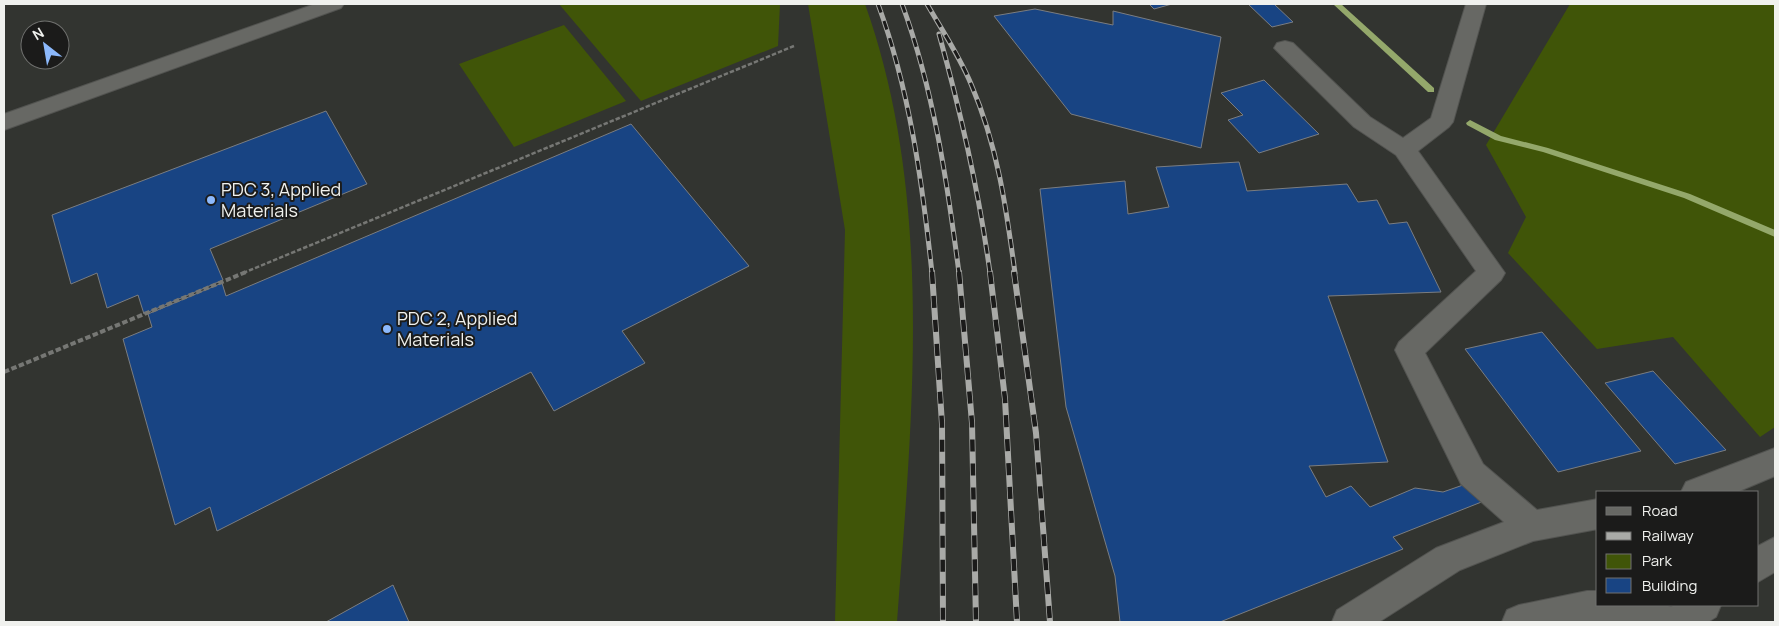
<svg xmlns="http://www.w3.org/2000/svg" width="1779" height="626" viewBox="0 0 1779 626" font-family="Manrope,sans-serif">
  <rect width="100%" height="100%" fill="#323430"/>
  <g fill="#405508">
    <path d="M 559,4 L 780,4 L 778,46 L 641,101 Z"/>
    <path d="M 808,4 L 865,4 C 935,200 912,419 897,622 L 835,622 L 845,230 Z"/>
    <path d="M 1570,4 L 1775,4 L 1775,427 L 1760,437 L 1673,337 L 1597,349 L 1508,253 L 1526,217 L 1486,145 Z"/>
    <path d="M 564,25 L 626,101 L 514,147 L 459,64 Z"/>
  </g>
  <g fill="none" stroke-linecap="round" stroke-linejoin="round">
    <g fill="#94a86b" fill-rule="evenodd">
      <path d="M 1333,4 L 1341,4 L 1434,88 L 1434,92 L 1428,92 Z"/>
      <path d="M 1470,120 L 1501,136 L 1548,148 L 1690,194 L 1775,230 L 1775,237 L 1684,198 L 1543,152 L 1495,140 L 1467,125 L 1466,123 Z"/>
    </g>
  </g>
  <g fill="#184483" stroke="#7a7d81">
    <path d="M 1149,4 L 1172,4 L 1154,9 Z"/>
    <path d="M 1248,4 L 1274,4 L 1293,22 L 1272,27 Z"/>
    <path d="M 1035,9 L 1113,25 L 1113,11 L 1221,37 L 1201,148 L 1071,114 L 994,16 Z"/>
    <path d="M 1264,80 L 1319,134 L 1259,153 L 1228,120 L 1243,115 L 1221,93 Z"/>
    <path d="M 326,111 L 367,184 L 210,249 L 223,280 L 144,314 L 138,295 L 107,308 L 97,273 L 71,284 L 52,215 Z"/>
    <path d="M 631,124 L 749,266 L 622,331 L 645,363 L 554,411 L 531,372 L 217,531 L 210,507 L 175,525 L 123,339 L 152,327 L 148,314 L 222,283 L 226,296 Z"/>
    <path d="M 1239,162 L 1247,191 L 1347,184 L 1358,202 L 1377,200 L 1389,224 L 1407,222 L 1441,292 L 1328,296 L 1388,462 L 1309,466 L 1326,497 L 1351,486 L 1370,507 L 1415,488 L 1443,492 L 1466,484 L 1484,501 L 1393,537 L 1403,549 L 1220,622 L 1120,622 L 1115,576 L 1066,407 L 1040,189 L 1125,181 L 1128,214 L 1169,207 L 1156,167 Z"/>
    <path d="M 1542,332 L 1641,451 L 1558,472 L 1465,349 Z"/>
    <path d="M 1653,371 L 1726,450 L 1675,464 L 1605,383 Z"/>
    <path d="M 393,585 L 409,622 L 326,622 Z"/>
  </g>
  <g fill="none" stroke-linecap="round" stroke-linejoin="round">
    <defs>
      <g id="minor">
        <path d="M 315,4 L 344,4 L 341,8 L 4,130 L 4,114 Z"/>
        <path d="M 1466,4 L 1486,4 L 1453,122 L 1449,127 L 1418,151 L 1505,273 L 1501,280 L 1425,353 L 1483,464 L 1537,510 L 1598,499 L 1598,529 L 1533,541 L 1460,570 L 1379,622 L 1332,622 L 1337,610 L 1436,548 L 1504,522 L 1461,484 L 1395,350 L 1399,342 L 1476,271 L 1396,155 L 1354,127 L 1274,48 L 1277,43 L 1285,41 L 1293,43 L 1370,117 L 1403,138 L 1431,118 Z"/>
        <path d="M 1775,448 L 1775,476 L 1737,492 L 1681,492 L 1686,482 Z"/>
        <path d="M 1775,537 L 1775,572 L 1758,582 L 1758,546 Z"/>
        <path d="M 1587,591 L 1598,591 L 1598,605 L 1665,605 L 1671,607 L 1675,605 L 1721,605 L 1716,617 L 1708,622 L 1502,622 L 1507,610 L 1519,605 Z"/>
      </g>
    </defs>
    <use href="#minor" stroke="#525350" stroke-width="2"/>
    <path stroke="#767774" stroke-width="2.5" stroke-dasharray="4.5 2" stroke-linecap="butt" d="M 243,273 L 794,46"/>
    <path stroke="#767774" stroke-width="4" stroke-dasharray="5.5 2.5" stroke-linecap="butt" d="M 4,372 L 246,272"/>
    <use href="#minor" fill="#676864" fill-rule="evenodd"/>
    <defs>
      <g id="rail-far1">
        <path d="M 878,4 C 910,91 922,181 932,273"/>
        <path d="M 902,4 C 934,91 947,181 959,273"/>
        <path d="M 927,4 C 942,30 960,57 971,84 C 998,147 1006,207 1015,273"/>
        <path d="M 939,34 C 961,113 979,192 990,273"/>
      </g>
      <g id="rail">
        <path d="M 932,272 L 942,424 L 943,622"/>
        <path d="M 959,272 L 972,423 L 976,622"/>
        <path d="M 990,272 L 1005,399 L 1017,622"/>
        <path d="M 1014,272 L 1036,433 L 1050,622"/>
      </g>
    </defs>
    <use href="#rail-far1" stroke="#a9aaa7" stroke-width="5"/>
    <use href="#rail" stroke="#a9aaa7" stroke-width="6"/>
    <use href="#rail-far1" stroke="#1b1b1a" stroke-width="3" stroke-dasharray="9" stroke-linecap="butt"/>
    <use href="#rail" stroke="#1b1b1a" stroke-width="4.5" stroke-dasharray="12" stroke-linecap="butt"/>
  </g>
  <g fill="#8cb9fc" stroke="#1b1b1a" stroke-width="2">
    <circle cx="211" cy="200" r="5"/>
    <circle cx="387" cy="329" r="5"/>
  </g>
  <g text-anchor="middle" stroke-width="4" stroke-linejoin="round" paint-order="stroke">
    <g font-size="18" fill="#f0f1ee" stroke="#1b1b1a" text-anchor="start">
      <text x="221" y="196">PDC 3, Applied<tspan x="221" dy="21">Materials</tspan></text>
      <text x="397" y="325">PDC 2, Applied<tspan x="397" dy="21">Materials</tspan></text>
    </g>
  </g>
  <rect width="1779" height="626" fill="none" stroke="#f0f1ee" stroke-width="10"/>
  <rect x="1596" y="491" width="162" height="115" fill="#1b1b1a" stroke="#70716f"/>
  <rect x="1606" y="507" width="25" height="8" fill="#676864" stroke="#70716f"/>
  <text x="1642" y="516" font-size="15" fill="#f0f1ee">Road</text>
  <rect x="1606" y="532" width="25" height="8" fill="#a9aaa7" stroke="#70716f"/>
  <text x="1642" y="541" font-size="15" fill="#f0f1ee">Railway</text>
  <rect x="1606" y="554" width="25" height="15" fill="#405508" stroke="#70716f"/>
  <text x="1642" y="566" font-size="15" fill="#f0f1ee">Park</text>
  <rect x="1606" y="578" width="25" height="15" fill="#184483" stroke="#70716f"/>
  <text x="1642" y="591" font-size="15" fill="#f0f1ee">Building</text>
  <g transform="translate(45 45) rotate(329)"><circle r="24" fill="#1b1b1a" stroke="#70716f"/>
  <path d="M0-4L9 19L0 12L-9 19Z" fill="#8cb9fc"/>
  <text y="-8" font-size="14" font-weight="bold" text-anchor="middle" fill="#f0f1ee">N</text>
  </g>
</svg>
